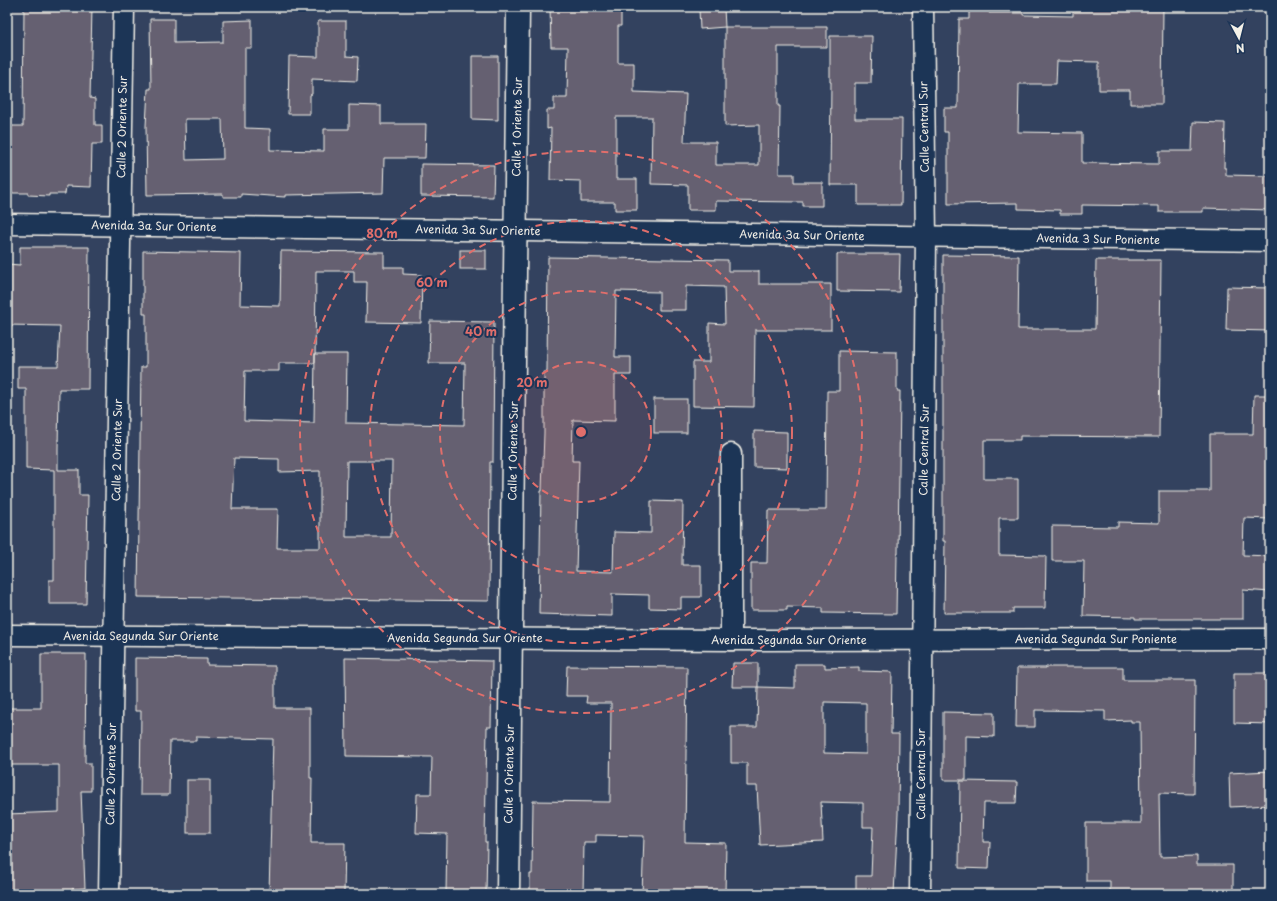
<svg xmlns="http://www.w3.org/2000/svg" width="1277" height="901" viewBox="0 0 1277 901" font-family="'Playpen Sans',sans-serif">
  <rect width="100%" height="100%" fill="#33425f"/>
  <filter id="ink" filterUnits="userSpaceOnUse"><feTurbulence type="fractalNoise" baseFrequency=".025" numOctaves="2"/><feDisplacementMap in="SourceGraphic" scale="8" xChannelSelector="R" yChannelSelector="G"/><feConvolveMatrix kernelMatrix="1 2 1 2 8 2 1 2 1" color-interpolation-filters="sRGB"/></filter>
  <g filter="url(#ink)">
    <g fill="#656171" stroke="#f4f1e8" fill-rule="evenodd">
      <path d="M 24,7 L 92,7 L 90,98 L 95,99 L 95,125 L 102,125 L 102,144 L 92,144 L 91,187 L 66,186 L 65,194 L 49,194 L 49,196 L 28,195 L 28,193 L 7,193 L 8,126 L 23,126 Z"/>
      <path d="M 550,7 L 621,7 L 621,26 L 618,26 L 618,63 L 634,63 L 634,92 L 686,94 L 684,142 L 716,142 L 716,165 L 759,165 L 759,125 L 725,126 L 725,27 L 827,27 L 827,47 L 778,47 L 778,106 L 780,106 L 779,174 L 794,174 L 794,182 L 822,182 L 822,206 L 803,206 L 803,202 L 716,201 L 716,210 L 688,210 L 688,185 L 651,184 L 652,117 L 616,117 L 616,179 L 637,179 L 637,210 L 615,210 L 615,202 L 581,202 L 581,181 L 550,180 L 551,128 L 547,129 L 547,110 L 554,110 L 554,98 L 567,98 L 568,47 L 551,47 Z"/>
      <path d="M 969,7 L 989,7 L 989,13 L 1023,13 L 1023,15 L 1073,16 L 1073,7 L 1163,7 L 1162,104 L 1130,104 L 1130,90 L 1099,90 L 1099,62 L 1057,61 L 1056,84 L 1019,84 L 1018,132 L 1082,133 L 1082,163 L 1159,164 L 1159,151 L 1192,151 L 1193,122 L 1225,123 L 1224,168 L 1226,168 L 1226,175 L 1270,176 L 1270,210 L 1203,208 L 1203,212 L 1159,212 L 1159,206 L 1082,205 L 1082,214 L 1060,214 L 1060,210 L 1018,209 L 1018,203 L 948,204 L 948,132 L 944,132 L 944,108 L 958,108 L 959,19 L 969,19 Z"/>
      <path d="M 724,8 L 725,27 L 700,29 L 699,9 Z"/>
      <path d="M 150,19 L 174,19 L 174,43 L 223,42 L 223,21 L 252,20 L 252,48 L 245,48 L 245,128 L 270,129 L 270,150 L 324,151 L 324,129 L 349,129 L 349,105 L 381,106 L 381,124 L 426,124 L 425,158 L 384,158 L 383,193 L 285,195 L 285,197 L 241,194 L 241,197 L 223,197 L 223,194 L 147,195 L 146,126 L 148,89 L 151,89 ZM 185,119 L 222,119 L 223,159 L 186,160 Z"/>
      <path d="M 318,21 L 346,21 L 346,56 L 358,57 L 357,81 L 312,79 L 312,94 L 310,95 L 310,114 L 288,114 L 289,56 L 318,57 Z"/>
      <path d="M 830,36 L 872,36 L 871,83 L 855,83 L 855,119 L 902,119 L 901,205 L 858,205 L 858,185 L 830,185 L 831,82 L 830,82 Z"/>
      <path d="M 472,56 L 498,56 L 498,120 L 472,119 Z"/>
      <path d="M 421,164 L 494,165 L 493,197 L 421,196 Z"/>
      <path d="M 20,247 L 89,247 L 88,389 L 59,389 L 58,449 L 58,470 L 79,470 L 79,495 L 88,495 L 86,604 L 49,604 L 49,580 L 54,580 L 54,470 L 26,469 L 26,389 L 18,389 L 18,366 L 58,366 L 60,326 L 7,325 L 7,264 L 20,265 Z"/>
      <rect x="460" y="250" width="26" height="19"/>
      <path d="M 143,251 L 241,253 L 240,305 L 280,306 L 281,251 L 384,252 L 384,267 L 403,267 L 403,274 L 422,275 L 421,323 L 366,322 L 367,282 L 354,282 L 354,271 L 316,271 L 315,363 L 279,363 L 279,371 L 245,371 L 244,421 L 314,423 L 315,354 L 347,354 L 346,423 L 464,425 L 465,363 L 429,363 L 430,321 L 494,322 L 493,462 L 490,462 L 489,601 L 138,597 L 141,367 L 146,367 L 146,314 L 143,314 ZM 234,458 L 279,459 L 279,472 L 320,471 L 320,548 L 277,548 L 278,509 L 232,509 ZM 347,461 L 392,461 L 391,537 L 346,537 Z"/>
      <path d="M 837,254 L 900,254 L 899,292 L 837,291 Z"/>
      <path d="M 943,255 L 1019,256 L 1018,329 L 1095,329 L 1096,260 L 1161,260 L 1159,437 L 1020,436 L 1020,440 L 984,440 L 984,479 L 1018,479 L 1018,518 L 999,518 L 999,555 L 1046,556 L 1045,608 L 1013,608 L 1013,613 L 944,613 L 945,541 L 943,541 Z"/>
      <path d="M 548,257 L 728,260 L 728,271 L 759,271 L 759,284 L 831,284 L 831,330 L 755,330 L 754,407 L 693,406 L 693,362 L 709,362 L 709,323 L 725,324 L 724,287 L 686,286 L 686,310 L 659,310 L 659,292 L 616,291 L 615,357 L 631,357 L 631,375 L 615,375 L 615,421 L 573,420 L 572,461 L 579,461 L 576,571 L 613,572 L 614,532 L 651,533 L 651,501 L 683,502 L 682,565 L 701,565 L 701,597 L 681,597 L 681,609 L 649,608 L 649,595 L 612,594 L 612,616 L 539,614 L 541,491 L 542,491 L 544,433 L 544,372 L 547,372 Z"/>
      <path d="M 1227,287 L 1270,288 L 1270,331 L 1226,330 Z"/>
      <path d="M 839,351 L 897,352 L 897,391 L 900,391 L 898,554 L 897,554 L 896,614 L 823,613 L 823,608 L 787,607 L 787,610 L 751,610 L 751,563 L 767,563 L 768,510 L 826,510 L 827,391 L 839,391 Z"/>
      <path d="M 1254,395 L 1270,395 L 1270,519 L 1244,518 L 1243,555 L 1270,556 L 1270,592 L 1243,590 L 1243,619 L 1135,619 L 1135,617 L 1083,616 L 1084,561 L 1052,561 L 1052,526 L 1118,527 L 1118,522 L 1159,523 L 1159,491 L 1210,491 L 1210,434 L 1253,434 Z"/>
      <rect x="654" y="399" width="33" height="34"/>
      <path d="M 754,431 L 787,432 L 787,468 L 754,467 Z"/>
      <path d="M 41,654 L 86,654 L 85,763 L 91,763 L 91,791 L 81,791 L 85,888 L 72,889 L 72,894 L 45,894 L 45,891 L 7,893 L 7,814 L 59,812 L 59,765 L 7,765 L 7,708 L 41,708 Z"/>
      <path d="M 135,658 L 207,659 L 207,665 L 275,666 L 275,708 L 310,708 L 310,778 L 312,778 L 311,843 L 345,843 L 344,894 L 269,894 L 273,739 L 196,737 L 196,741 L 170,741 L 169,795 L 140,795 L 141,711 L 135,711 Z"/>
      <path d="M 345,658 L 492,661 L 491,727 L 487,727 L 485,842 L 487,842 L 486,894 L 446,894 L 447,834 L 416,833 L 417,794 L 431,794 L 432,757 L 346,756 Z"/>
      <path d="M 733,663 L 758,663 L 758,687 L 732,687 Z"/>
      <path d="M 795,664 L 825,664 L 825,668 L 859,667 L 859,671 L 892,672 L 891,734 L 899,734 L 898,814 L 894,894 L 856,894 L 856,876 L 871,876 L 873,827 L 863,827 L 863,803 L 821,802 L 823,842 L 760,845 L 757,786 L 747,786 L 747,763 L 731,763 L 731,727 L 757,727 L 758,687 L 795,688 ZM 824,702 L 866,703 L 866,754 L 824,753 Z"/>
      <path d="M 567,666 L 687,667 L 685,842 L 726,843 L 725,894 L 642,894 L 644,836 L 596,835 L 596,842 L 584,842 L 583,894 L 530,894 L 530,874 L 532,874 L 533,801 L 610,802 L 611,703 L 586,703 L 587,696 L 566,696 Z"/>
      <path d="M 1046,667 L 1123,667 L 1123,680 L 1195,680 L 1194,794 L 1159,793 L 1160,857 L 1197,856 L 1197,865 L 1233,865 L 1233,894 L 1110,894 L 1110,881 L 1086,881 L 1086,823 L 1141,823 L 1140,722 L 1131,722 L 1131,720 L 1105,721 L 1105,711 L 1035,710 L 1035,727 L 1016,727 L 1017,668 L 1046,668 Z"/>
      <path d="M 1234,673 L 1270,673 L 1270,724 L 1234,723 Z"/>
      <path d="M 943,712 L 994,713 L 994,737 L 966,736 L 966,780 L 943,780 Z"/>
      <path d="M 1270,771 L 1270,805 L 1230,807 L 1229,773 Z"/>
      <rect x="187" y="780" width="23" height="53"/>
      <path d="M 960,781 L 1017,782 L 1016,803 L 984,803 L 983,842 L 990,842 L 989,869 L 959,868 Z"/>
    </g>
    <g fill="none" stroke-linecap="round" stroke-linejoin="round">
      <defs>
        <g id="street">
          <path d="M 7,224 L 1270,241"/>
          <path d="M 731,454 L 731,640"/>
          <path d="M 7,635 L 731,640 L 1270,639"/>
          <path d="M 109,894 L 124,7"/>
          <path d="M 920,894 L 926,237 L 923,7"/>
        </g>
        <path id="secondary" d="M 508,894 L 518,7"/>
      </defs>
      <use href="#street" stroke="#f4f1e8" stroke-width="23"/>
      <use href="#secondary" stroke="#f4f1e8" stroke-width="25"/>
      <use href="#street" stroke="#1d3557" stroke-width="20"/>
      <use href="#secondary" stroke="#1d3557" stroke-width="22"/>
    </g>
  </g>
  <circle cx="581" cy="432" r="70" fill="#e06e6b" fill-opacity=".12"/>
  <g fill="none" stroke="#e06e6b" stroke-width="2" stroke-dasharray="7 5">
    <circle cx="581" cy="432" r="70"/>
    <circle cx="581" cy="432" r="141"/>
    <circle cx="581" cy="432" r="211"/>
    <circle cx="581" cy="432" r="281"/>
  </g>
  <g text-anchor="middle" stroke-width="4" stroke-linejoin="round" paint-order="stroke">
    <g font-size="11" fill="#f4f1e8" stroke="#1d3557">
      <text transform="translate(122 127) rotate(-89)" y="4">Calle 2 Oriente Sur</text>
      <text transform="translate(517 127) rotate(-89)" y="4">Calle 1 Oriente Sur</text>
      <text transform="translate(924 127) rotate(-91)" y="4">Calle Central Sur</text>
      <text transform="translate(154 226) rotate(1)" y="4">Avenida 3a Sur Oriente</text>
      <text transform="translate(478 230) rotate(1)" y="4">Avenida 3a Sur Oriente</text>
      <text transform="translate(802 235) rotate(1)" y="4">Avenida 3a Sur Oriente</text>
      <text transform="translate(1098 239) rotate(1)" y="4">Avenida 3 Sur Poniente</text>
      <text transform="translate(117 450) rotate(-89)" y="4">Calle 2 Oriente Sur</text>
      <text transform="translate(924 450) rotate(-89)" y="4">Calle Central Sur</text>
      <text transform="translate(513 451) rotate(-89)" y="4">Calle 1 Oriente Sur</text>
      <text x="141" y="640">Avenida Segunda Sur Oriente</text>
      <text x="465" y="642">Avenida Segunda Sur Oriente</text>
      <text x="1096" y="643">Avenida Segunda Sur Poniente</text>
      <text x="789" y="644">Avenida Segunda Sur Oriente</text>
      <text transform="translate(111 774) rotate(-89)" y="4">Calle 2 Oriente Sur</text>
      <text transform="translate(509 774) rotate(-89)" y="4">Calle 1 Oriente Sur</text>
      <text transform="translate(921 774) rotate(-90)" y="4">Calle Central Sur</text>
    </g>
  </g>
  <circle cx="581" cy="432" r="6" fill="#e06e6b" stroke="#1d3557" stroke-width="2"/>
  <g font-size="12" text-anchor="middle" font-weight="bold" fill="#e06e6b" stroke="#1d3557" stroke-width="4" stroke-linejoin="round" paint-order="stroke">
    <text x="382" y="238">80 m</text>
    <text x="432" y="287">60 m</text>
    <text x="481" y="336">40 m</text>
    <text x="532" y="387">20 m</text>
  </g>
  <rect width="1277" height="901" fill="none" stroke="#1d3557" stroke-width="24"/>
  <rect x="12" y="12" width="1253" height="877" fill="none" stroke="#f4f1e8" stroke-width="1.5" filter="url(#ink)"/>
  <g transform="translate(1239 38) rotate(173)" stroke="#1d3557" stroke-width="3" paint-order="stroke">
  <path d="M0-3L7 15L0 10L-7 15Z" fill="#f4f1e8"/>
  <text y="-6" font-size="11" font-weight="bold" text-anchor="middle" fill="#f4f1e8">N</text>
  </g>
</svg>
